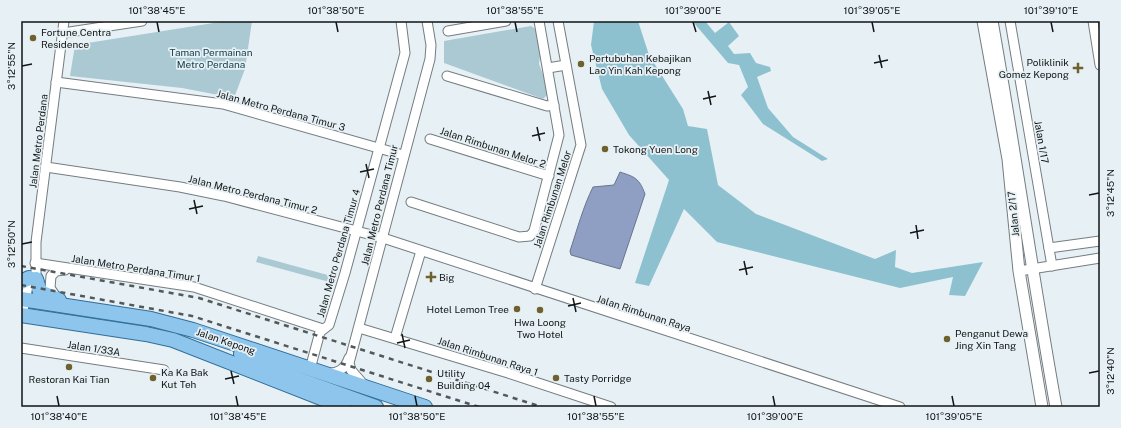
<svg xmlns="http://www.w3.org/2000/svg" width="1121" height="428" viewBox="0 0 1121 428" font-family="'Public Sans',sans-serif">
  <rect width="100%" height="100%" fill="#e7f1f5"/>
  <g fill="#abc9d3">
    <path d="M 226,21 L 252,21 L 245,69 L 234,98 L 182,88 L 70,76 L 75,45 Z"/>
    <path d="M 531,26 L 537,30 L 540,56 L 539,64 L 545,80 L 547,95 L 543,99 L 444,63 L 444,41 Z"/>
    <path d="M 258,256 L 335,277 L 333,283 L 256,262 Z"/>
  </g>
  <g fill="#8ec1d0">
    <path d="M 594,21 L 638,21 L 649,55 L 683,109 L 688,126 L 707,129 L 718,185 L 756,214 L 875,259 L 896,250 L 895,267 L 912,273 L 983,262 L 965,296 L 949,295 L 953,277 L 900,288 L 717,242 L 684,209 L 649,286 L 635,283 L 669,180 L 629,135 L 602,89 L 591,45 Z"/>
    <path d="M 694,21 L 705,21 L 715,33 L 729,22 L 739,36 L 728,46 L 734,54 L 750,53 L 756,63 L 770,67 L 771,71 L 757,77 L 768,108 L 793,137 L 828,159 L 822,161 L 763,124 L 741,95 L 748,87 L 739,65 L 728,63 L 694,23 Z"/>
  </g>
  <path fill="#8f9ec3" stroke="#69758f" d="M 620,172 C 635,177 639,178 645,194 L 620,269 L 571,255 L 570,251 C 577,230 583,207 593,187 L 614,185 Z"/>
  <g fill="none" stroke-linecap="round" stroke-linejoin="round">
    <defs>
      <g id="minor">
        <path d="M 1010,21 L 1052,266"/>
        <path d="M 1093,21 L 1100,65"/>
        <path d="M 448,31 L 506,21"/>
        <path d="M 63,33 L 142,21"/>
        <path d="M 548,68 L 566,65"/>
        <path d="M 447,76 L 547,106 L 554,105"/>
        <path d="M 56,82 L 223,104 L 403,155"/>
        <path d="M 430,139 L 549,176"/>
        <path d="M 46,167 L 180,187 L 224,196 L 383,238 L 900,407"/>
        <path d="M 411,202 L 519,237 L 530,236 L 534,231 L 559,135 L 539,21"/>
        <path d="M 1049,248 L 1100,241"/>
        <path d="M 35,263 L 194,287 L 323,329"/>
        <path d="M 1019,271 L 1100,258"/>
        <path d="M 36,284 L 36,242 L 64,21"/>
        <path d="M 535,289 L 581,145 L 558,21"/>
        <path d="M 57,298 L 50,288 L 51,276 L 56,271 L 65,270"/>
        <path d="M 22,315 L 30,276"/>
        <path d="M 359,328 L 508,373 L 611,407"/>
        <path d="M 395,338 L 421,251"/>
        <path d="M 21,348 L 164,370"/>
        <path d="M 310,369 L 320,332 L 329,325 L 345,273 L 405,53 L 401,21"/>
        <path d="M 328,373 C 339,373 345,369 349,358"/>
        <path d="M 364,385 L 351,370 L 349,363 L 430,59 L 431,45 L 427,21"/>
      </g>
      <g id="tertiary">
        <path d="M 983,21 L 1008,159 L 1019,271 L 1042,407"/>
        <path d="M 992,21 C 1015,150 1033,279 1056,407"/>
      </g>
      <g id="primary">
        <path d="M 36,279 L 40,292 L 59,300"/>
        <path d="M 21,282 L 29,278"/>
        <path d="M 21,299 L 151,319 L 193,330 L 425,407"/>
        <path d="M 21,315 L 146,334 L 173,340 L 344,407"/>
        <path d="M 241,354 L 298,379 L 376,407"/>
      </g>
    </defs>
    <use href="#minor" stroke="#747d80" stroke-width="11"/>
    <use href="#tertiary" stroke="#747d80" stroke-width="13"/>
    <use href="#primary" stroke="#306e99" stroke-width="16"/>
    <use href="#minor" stroke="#fff" stroke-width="9"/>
    <use href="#tertiary" stroke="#fff" stroke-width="11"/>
    <use href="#primary" stroke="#8dc5ec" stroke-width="14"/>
    <g stroke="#53595b" stroke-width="2.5" stroke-dasharray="5 5" stroke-linecap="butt">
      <path d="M 21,266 L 199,298 L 542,407"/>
      <path d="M 21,285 L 192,316 L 479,407"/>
    </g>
  </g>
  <path fill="none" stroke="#111516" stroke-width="1.5" d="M 157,22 L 159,32M 336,22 L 338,32M 515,22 L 517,32M 693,22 L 696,32M 872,22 L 874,32M 1051,22 L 1053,32M 879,55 L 882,68M 874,63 L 888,60M 22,66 L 32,64M 708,91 L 711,105M 703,99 L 716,96M 537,127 L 540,141M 532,136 L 545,133M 366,164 L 369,178M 360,172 L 374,169M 1089,195 L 1099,193M 194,200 L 197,214M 189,209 L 203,206M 916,225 L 918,239M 910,233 L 924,230M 22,244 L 32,242M 744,261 L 747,275M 739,270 L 753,267M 573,298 L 576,312M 568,306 L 581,303M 402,334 L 405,348M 397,343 L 410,340M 231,371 L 234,384M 1089,373 L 1099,371M 225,379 L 239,376M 57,396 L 59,406M 236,396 L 238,406M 415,396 L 417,406M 594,396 L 596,406M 773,396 L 775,406M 952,396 L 954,406"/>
  <g fill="#6e612e" stroke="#e7f1f5" stroke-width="1.5">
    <circle cx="33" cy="38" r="4"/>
    <circle cx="581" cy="64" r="4"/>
    <path d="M1076 62h4v4h4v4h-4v4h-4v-4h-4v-4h4z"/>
    <circle cx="605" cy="149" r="4"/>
    <path d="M429 271h4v4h4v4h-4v4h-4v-4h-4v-4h4z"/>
    <circle cx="517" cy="309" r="4"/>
    <circle cx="540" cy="310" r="4"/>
    <circle cx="947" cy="339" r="4"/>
    <circle cx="69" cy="367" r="4"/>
    <circle cx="153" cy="378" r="4"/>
    <circle cx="556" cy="378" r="4"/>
    <circle cx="429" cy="379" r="4"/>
  </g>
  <g text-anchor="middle" stroke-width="3.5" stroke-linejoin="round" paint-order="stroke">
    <g font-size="10" fill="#111516" stroke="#e7f1f5" text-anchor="start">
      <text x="41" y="36">Fortune Centra<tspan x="41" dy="12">Residence</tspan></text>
      <text x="589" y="62">Pertubuhan Kebajikan<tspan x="589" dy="12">Lao Yin Kah Kepong</tspan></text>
      <text x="1069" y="66" text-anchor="end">Poliklinik<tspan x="1069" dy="12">Gomez Kepong</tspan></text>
      <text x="613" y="153">Tokong Yuen Long</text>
      <text x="439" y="281">Big</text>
      <text x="509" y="313" text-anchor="end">Hotel Lemon Tree</text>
      <text x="540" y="326" text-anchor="middle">Hwa Loong<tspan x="540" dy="12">Two Hotel</tspan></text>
      <text x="955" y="337">Penganut Dewa<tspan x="955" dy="12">Jing Xin Tang</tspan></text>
      <text x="161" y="376">Ka Ka Bak<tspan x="161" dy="12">Kut Teh</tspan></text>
      <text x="437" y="377">Utility<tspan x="437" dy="12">Building 04</tspan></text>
      <text x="564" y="382">Tasty Porridge</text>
      <text x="69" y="383" text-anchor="middle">Restoran Kai Tian</text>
    </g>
    <g font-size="10" fill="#13414d" stroke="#e7f1f5">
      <text x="211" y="56">Taman Permainan<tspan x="211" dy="12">Metro Perdana</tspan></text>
    </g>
    <g font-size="10" fill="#111516" stroke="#e7f1f5">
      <text transform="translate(281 110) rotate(15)" y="4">Jalan Metro Perdana Timur 3</text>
      <text transform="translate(38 141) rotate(-83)" y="4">Jalan Metro Perdana</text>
      <text transform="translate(1042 142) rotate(80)" y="4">Jalan 1/17</text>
      <text transform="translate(493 147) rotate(18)" y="4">Jalan Rimbunan Melor 2</text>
      <text transform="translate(253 194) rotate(14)" y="4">Jalan Metro Perdana Timur 2</text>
      <text transform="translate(552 199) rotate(-72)" y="4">Jalan Rimbunan Melor</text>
      <text transform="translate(379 205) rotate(-76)" y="4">Jalan Metro Perdana Timur</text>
      <text transform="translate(1013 214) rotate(-96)" y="4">Jalan 2/17</text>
      <text transform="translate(338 253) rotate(-74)" y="4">Jalan Metro Perdana Timur 4</text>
      <text transform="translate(136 268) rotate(9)" y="4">Jalan Metro Perdana Timur 1</text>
      <text transform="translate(644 313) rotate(18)" y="4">Jalan Rimbunan Raya</text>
      <text transform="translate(226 341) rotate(19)" y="4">Jalan Kepong</text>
      <text transform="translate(94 348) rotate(9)" y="4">Jalan 1/33A</text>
      <text transform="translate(488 356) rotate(18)" y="4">Jalan Rimbunan Raya 1</text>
    </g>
  </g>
  <rect width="1121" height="428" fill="none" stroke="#e7f1f5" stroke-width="44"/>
  <rect x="22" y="22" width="1077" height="384" fill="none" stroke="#111516" stroke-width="1.5"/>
  <g font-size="10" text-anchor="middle" fill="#111516">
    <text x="157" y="14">101°38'45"E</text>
    <text x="336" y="14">101°38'50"E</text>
    <text x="515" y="14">101°38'55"E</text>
    <text x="693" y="14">101°39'00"E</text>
    <text x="872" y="14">101°39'05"E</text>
    <text x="1051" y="14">101°39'10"E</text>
    <text transform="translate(11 66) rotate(-90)" y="4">3°12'55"N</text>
    <text transform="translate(1110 193) rotate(-90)" y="4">3°12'45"N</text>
    <text transform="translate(11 244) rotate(-90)" y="4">3°12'50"N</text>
    <text transform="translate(1110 371) rotate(-90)" y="4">3°12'40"N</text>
    <text x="59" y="420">101°38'40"E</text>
    <text x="238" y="420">101°38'45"E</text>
    <text x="417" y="420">101°38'50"E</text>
    <text x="596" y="420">101°38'55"E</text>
    <text x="775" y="420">101°39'00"E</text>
    <text x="954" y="420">101°39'05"E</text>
  </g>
</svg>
